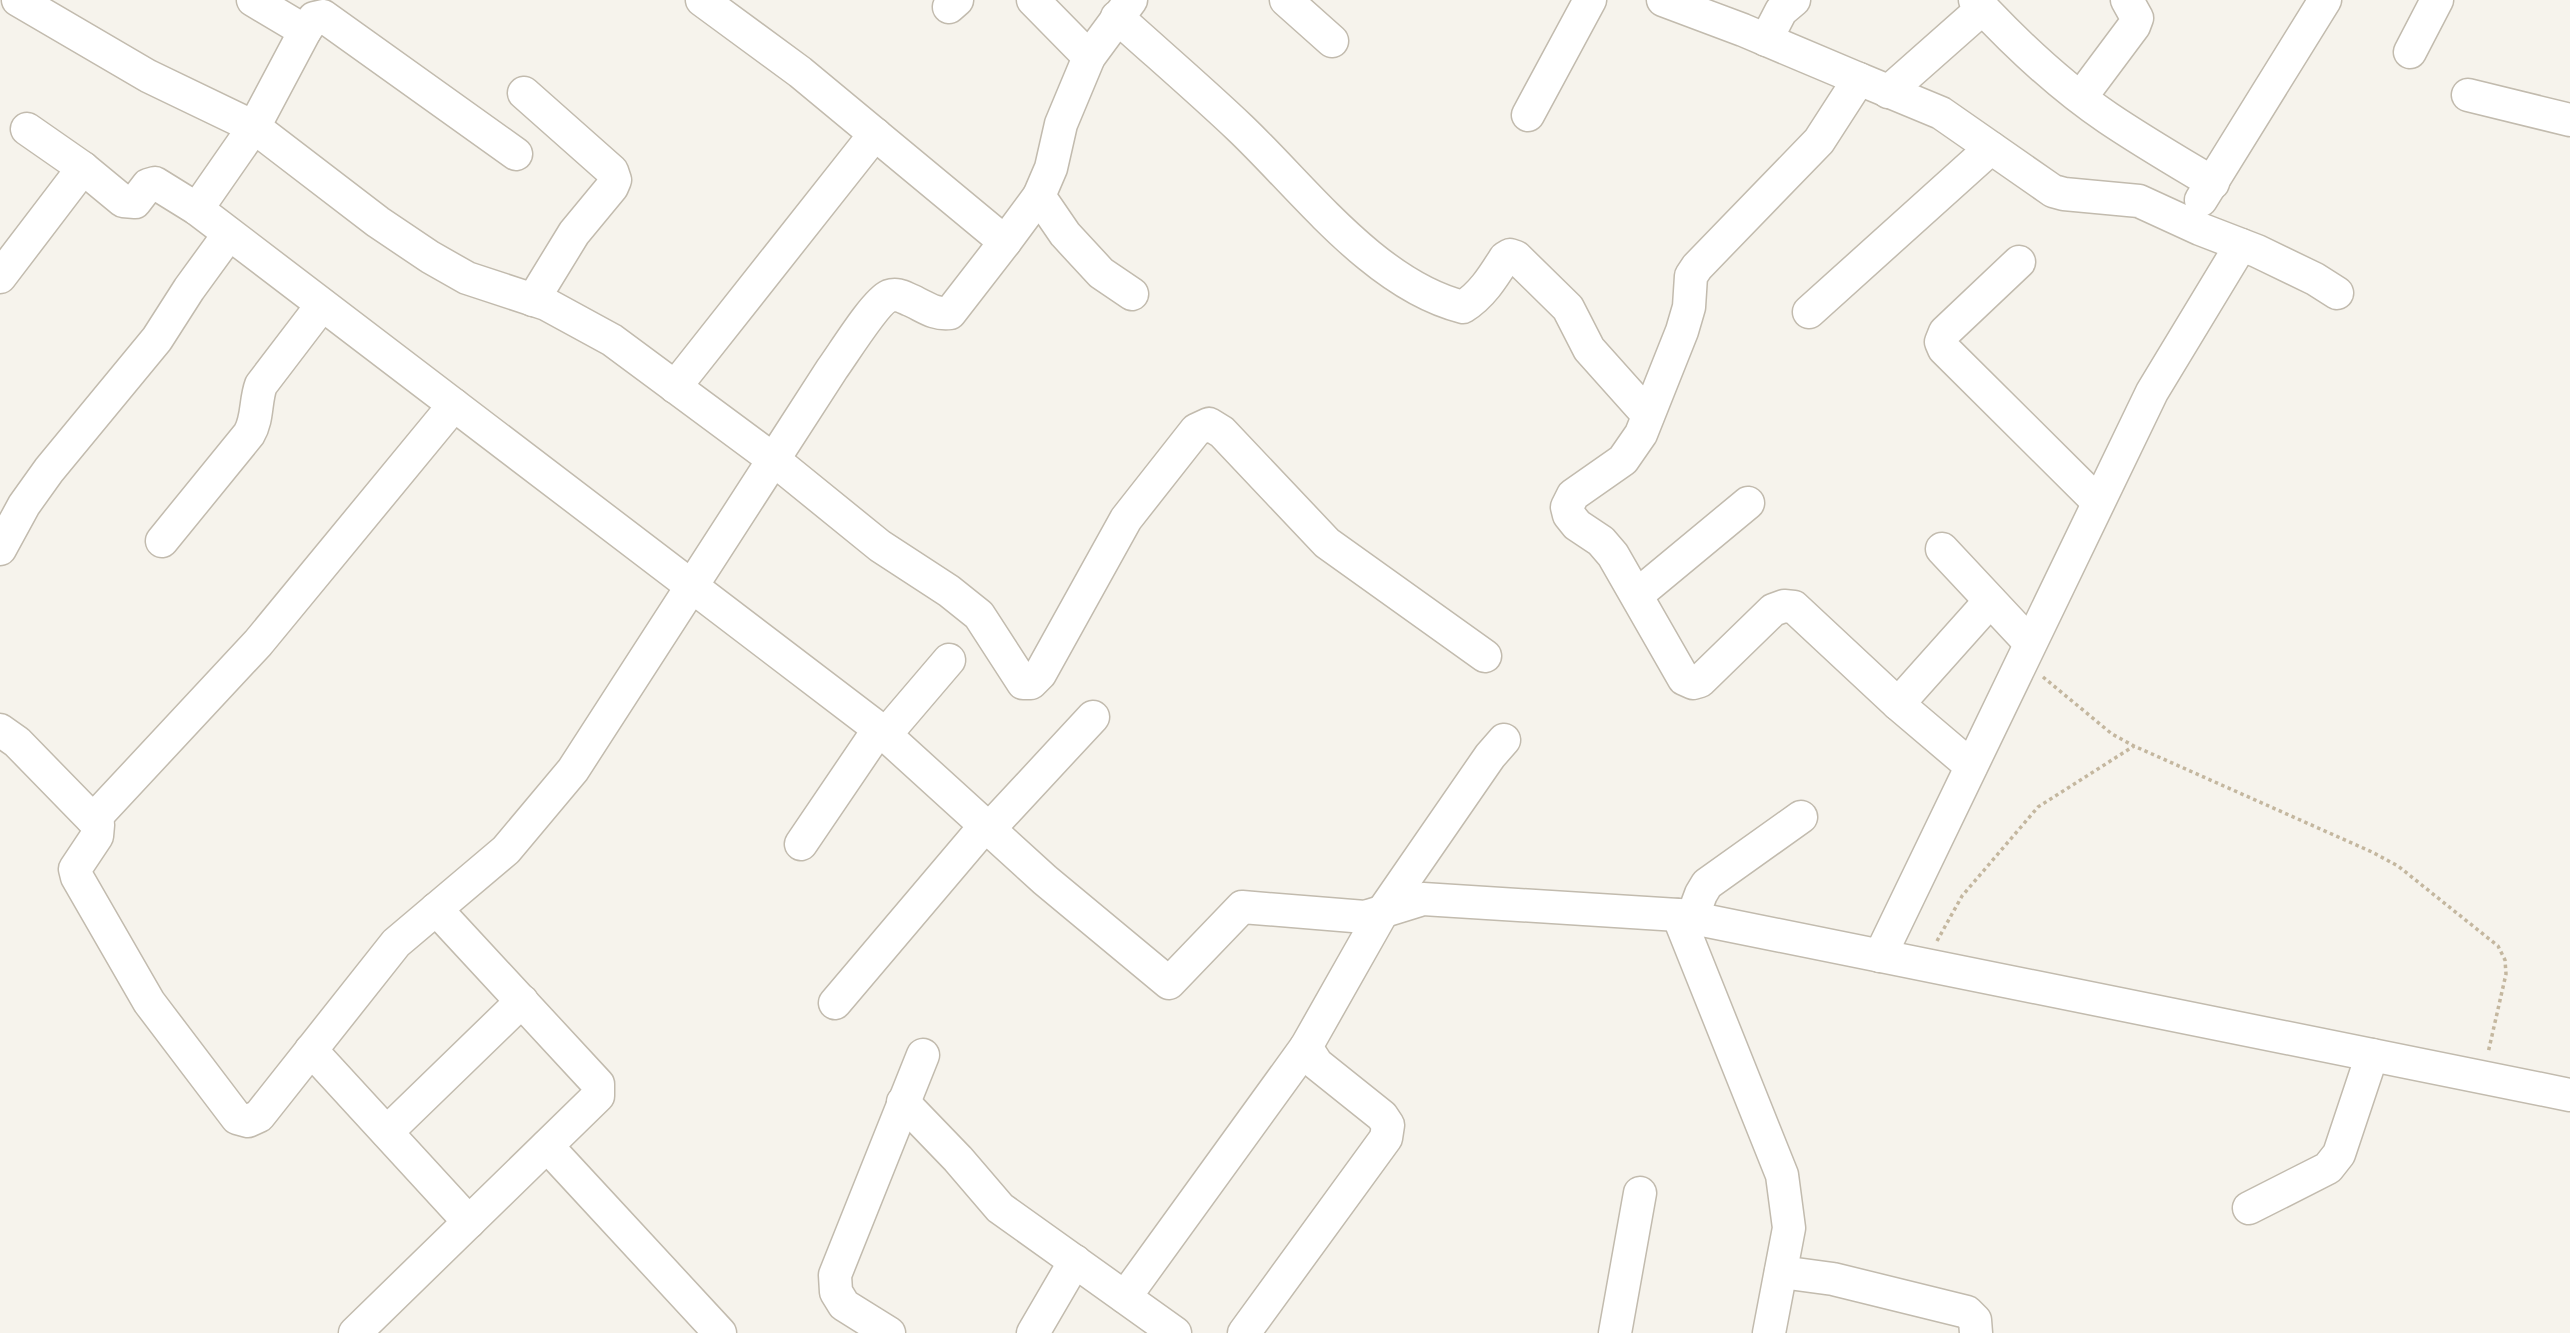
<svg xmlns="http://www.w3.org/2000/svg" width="2570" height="1333" viewBox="0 0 2570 1333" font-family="'Source Sans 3',sans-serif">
  <rect width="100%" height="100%" fill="#f6f3ec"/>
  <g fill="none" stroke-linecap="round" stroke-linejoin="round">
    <defs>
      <g id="minor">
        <path d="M 18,0 L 148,76 L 254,127 L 378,222 L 430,257 L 467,278 L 546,304 L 612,340 L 774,460 L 880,546 L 949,591 L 979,615 L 1023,683 L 1031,683 L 1040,674 L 1126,519 L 1196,430 L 1209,424 L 1222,432 L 1327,543 L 1485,656"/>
        <path d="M 1033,0 L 1089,57"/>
        <path d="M 1131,0 L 1089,57 L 1061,124 L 1051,168 L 1039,196 L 1065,234 L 1101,273 L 1132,294"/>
        <path d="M 1286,0 L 1332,41"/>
        <path d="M 1663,0 L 1743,30 L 1859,79 L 1819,141 L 1697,267 L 1691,276 L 1689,307 L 1682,331 L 1641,434 L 1623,460 L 1573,495 L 1567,507 L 1569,515 L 1577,525 L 1601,541 L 1613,555 L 1684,679 L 1693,683 L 1700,681 L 1773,610 L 1784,606 L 1794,607 L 1898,704 L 1971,766"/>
        <path d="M 1975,0 C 2015,43 2059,85 2108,118 C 2142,141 2178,162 2213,183"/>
        <path d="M 949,7 L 957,0"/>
        <path d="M 1117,17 C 1158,54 1200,90 1240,128 C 1304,189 1375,285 1463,307 C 1482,295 1493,277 1505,258 L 1510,255 L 1516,257 L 1568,308 L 1589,349 L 1648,415"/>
        <path d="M 305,31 L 314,18 L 323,16 L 516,154"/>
        <path d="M 1766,40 L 1781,11 L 1794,0"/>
        <path d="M 2410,52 L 2437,0"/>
        <path d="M 1859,79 L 1941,113 L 2053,191 L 2064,194 L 2139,201 L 2200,229 L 2257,251 L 2315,279 L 2337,293"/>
        <path d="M 1888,92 L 1983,8"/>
        <path d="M 524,93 L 612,171 L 615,180 L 612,187 L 574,233 L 533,300"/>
        <path d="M 2468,95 L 2570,120"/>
        <path d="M 2081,97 L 2134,26 L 2137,18 L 2127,0"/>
        <path d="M 1528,115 L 1590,0"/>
        <path d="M 27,129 L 83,168 L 123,201 L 135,202 L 148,185 L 155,183 L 197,209 L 879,729 L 1045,880 L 1169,983 L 1242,907 L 1365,917 L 1423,899 L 1678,915 L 2570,1095"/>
        <path d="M 2201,200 L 2325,0"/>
        <path d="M 197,209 L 254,127 L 305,31 L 253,0"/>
        <path d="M 1005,242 L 1039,196"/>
        <path d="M 2019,262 L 1945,332 L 1941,342 L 1944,349 L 2098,502"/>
        <path d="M 0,277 L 83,168"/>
        <path d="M 1809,312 L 1991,148"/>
        <path d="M 675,387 L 875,134"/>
        <path d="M 162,541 L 249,434 C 258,419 255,401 261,385 L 322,305"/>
        <path d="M 0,549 L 24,505 L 49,470 L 157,339 L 189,289 L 229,234"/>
        <path d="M 1942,549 L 2030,643"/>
        <path d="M 1637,595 L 1748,503"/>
        <path d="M 1898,704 L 1990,601"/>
        <path d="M 0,730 L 17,742 L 98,825 L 97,836 L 75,869 L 77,877 L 149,1002 L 237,1118 L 248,1121 L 259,1116 L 396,943 L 506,850 L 573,770 L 832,369 C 843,354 875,302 889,296 C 897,293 903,297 910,300 C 924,306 934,315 950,313 L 1005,242 L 800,72 L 702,0"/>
        <path d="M 885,735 L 949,660"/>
        <path d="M 93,820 L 258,643 L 454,405"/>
        <path d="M 989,829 L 1093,717"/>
        <path d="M 801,844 L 879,729"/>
        <path d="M 1678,915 L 1782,1175 L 1789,1228 L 1769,1333"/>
        <path d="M 1692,918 L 1701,894 L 1707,884 L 1801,817"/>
        <path d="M 1880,956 L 2152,392 L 2241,245"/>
        <path d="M 835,1003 L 985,826"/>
        <path d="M 311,1050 L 469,1222"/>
        <path d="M 903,1102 L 958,1159 L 1000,1208 L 1175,1333"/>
        <path d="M 387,1132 L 522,1001"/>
        <path d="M 547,1146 L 720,1333"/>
        <path d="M 2249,1208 L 2328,1168 L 2339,1154 L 2372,1055"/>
        <path d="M 1781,1272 L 1833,1279 L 1967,1312 L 1975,1320 L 1976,1333"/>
        <path d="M 1125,1297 L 1306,1047 L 1383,911 L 1490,756 L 1504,740"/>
        <path d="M 355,1333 L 598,1096 L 598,1084 L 436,909"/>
        <path d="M 889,1333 L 844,1305 L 836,1292 L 835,1275 L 923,1055"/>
        <path d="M 1033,1333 L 1075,1261"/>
        <path d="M 1244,1333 L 1386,1138 L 1388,1125 L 1382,1116 L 1317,1064 L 1306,1047"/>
        <path d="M 1615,1333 L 1640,1193"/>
      </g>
    </defs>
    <use href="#minor" stroke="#c2bbae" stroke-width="35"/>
    <g stroke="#c4b79f" stroke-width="3.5" stroke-dasharray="3.5 3.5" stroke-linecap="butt">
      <path d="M 2043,677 L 2112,734 L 2134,746 L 2372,852 L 2398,866 L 2498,946 L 2505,960 L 2506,974 L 2488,1053"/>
      <path d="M 1937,941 L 1962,896 L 2038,807 L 2134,746"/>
    </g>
    <use href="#minor" stroke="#fff" stroke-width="32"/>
  </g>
</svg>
